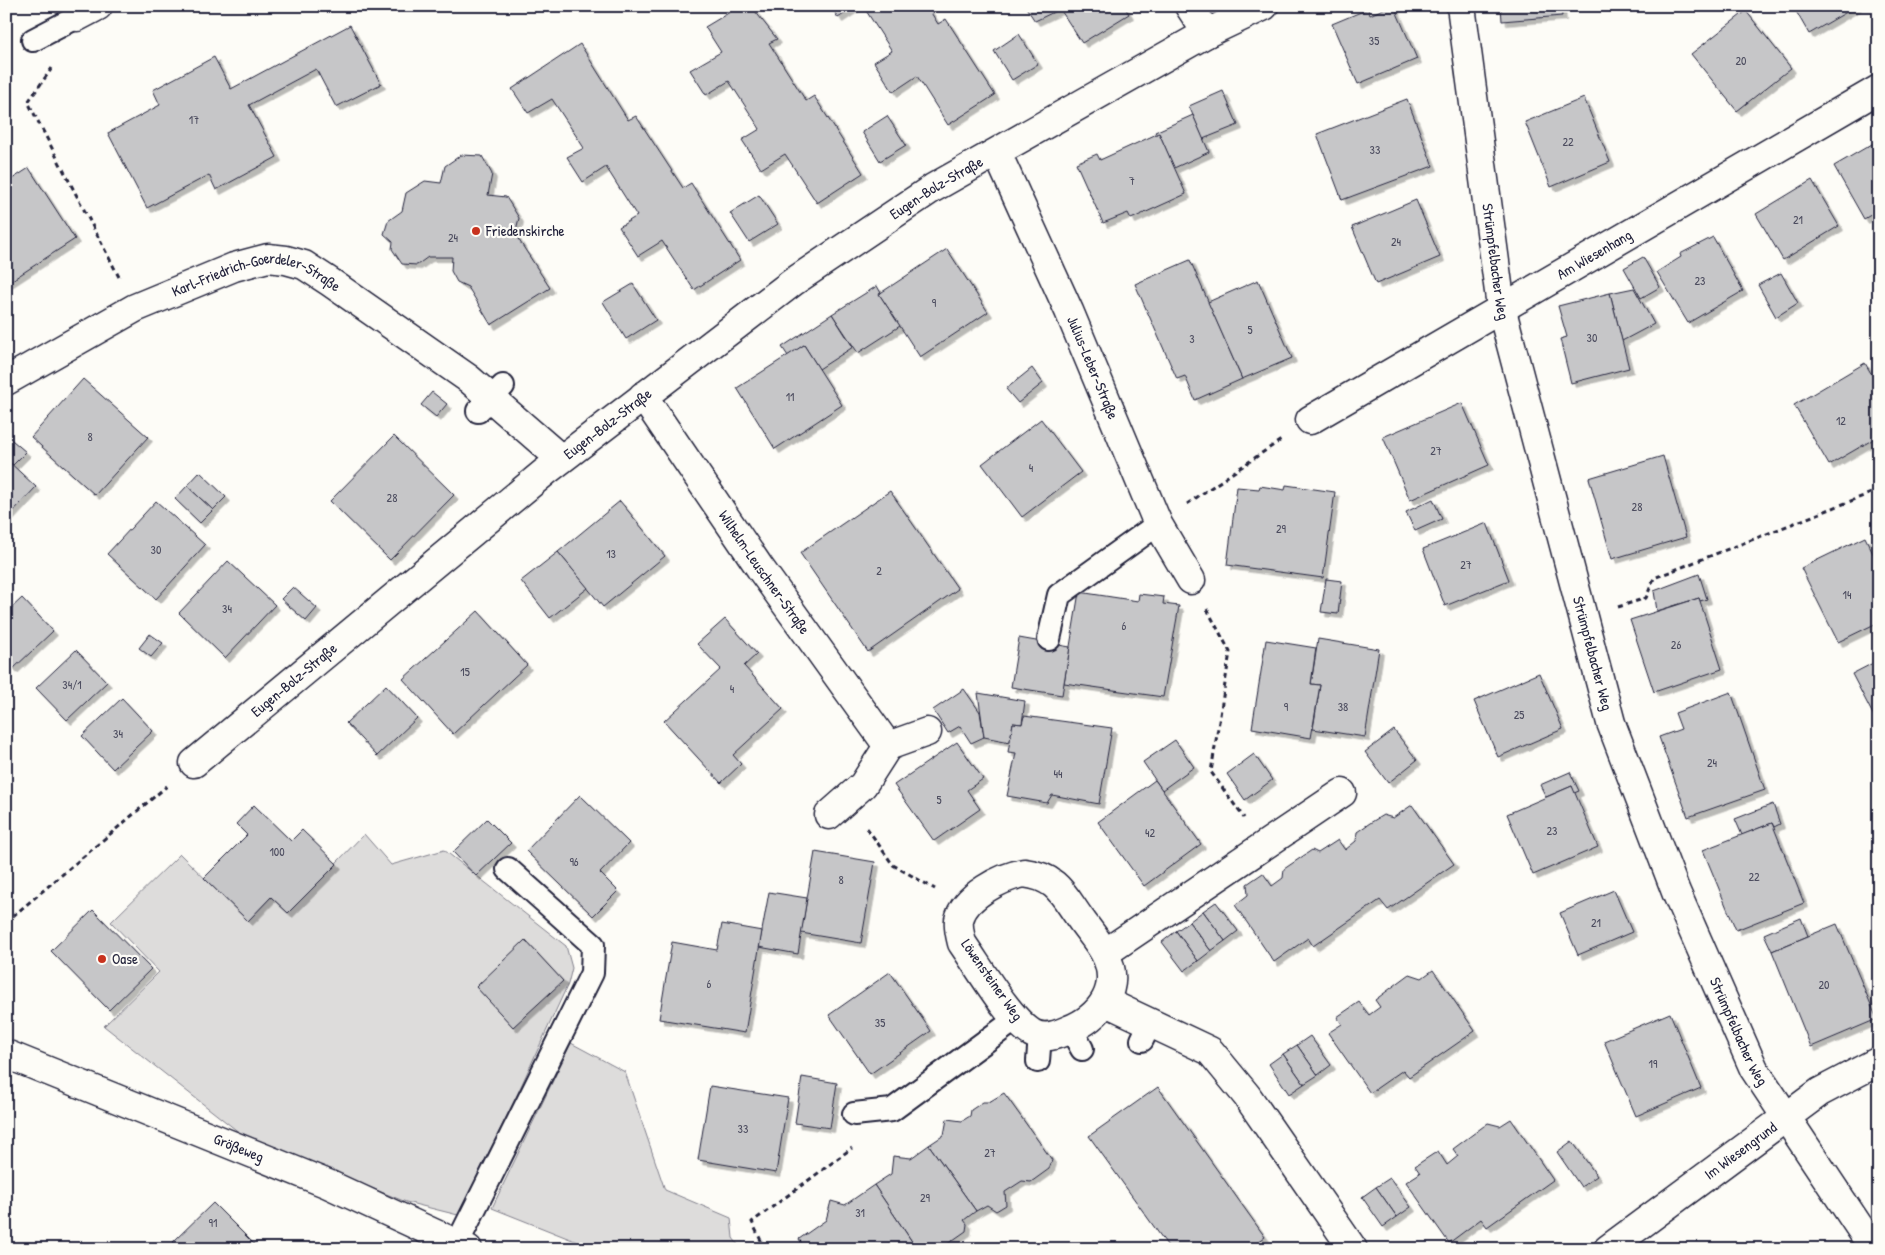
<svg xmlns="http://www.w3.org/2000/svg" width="1885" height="1255" viewBox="0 0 1885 1255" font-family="'Patrick Hand',sans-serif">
  <defs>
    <filter id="shadow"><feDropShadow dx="4.5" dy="4.5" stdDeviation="0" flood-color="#0004"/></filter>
  </defs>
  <rect width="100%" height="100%" fill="#fdfcf7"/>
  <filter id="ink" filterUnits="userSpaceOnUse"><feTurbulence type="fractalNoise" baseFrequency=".02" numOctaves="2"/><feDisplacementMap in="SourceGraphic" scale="10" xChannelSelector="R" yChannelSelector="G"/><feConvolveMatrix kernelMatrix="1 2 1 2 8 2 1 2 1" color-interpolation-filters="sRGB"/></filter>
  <g filter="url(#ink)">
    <g fill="#dddcdb" stroke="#807f8b">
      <path d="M 364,834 L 391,865 L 444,850 L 566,946 L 572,968 L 568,984 L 516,1097 L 458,1215 L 406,1202 L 245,1137 L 104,1026 L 159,972 L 111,922 L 180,854 L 248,921 L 271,897 L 288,913 Z"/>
      <path d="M 571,1043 L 625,1072 L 665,1190 L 731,1218 L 733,1238 L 741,1249 L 595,1249 L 492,1208 Z"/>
    </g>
    <g fill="#c6c6c8" stroke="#22223b" filter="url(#shadow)">
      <path d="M 740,6 L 751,6 L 777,39 L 769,43 L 806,101 L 814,96 L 863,173 L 817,203 L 785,154 L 761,169 L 742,140 L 760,129 L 729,81 L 706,95 L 690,70 L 721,52 L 705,27 Z"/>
      <path d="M 831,6 L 856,6 L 838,18 Z"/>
      <path d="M 863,6 L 927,6 L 938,24 L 946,19 L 995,95 L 948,125 L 917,76 L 893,92 L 874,62 L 892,51 Z"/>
      <path d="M 1025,6 L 1124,6 L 1129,14 L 1082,43 L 1060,9 L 1035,21 Z"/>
      <path d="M 1390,6 L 1394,6 L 1417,59 L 1358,84 L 1332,24 L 1368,9 L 1370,15 Z"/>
      <path d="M 1501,6 L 1561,6 L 1562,16 L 1502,21 Z"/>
      <path d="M 1793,6 L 1857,6 L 1809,34 Z"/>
      <path d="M 1746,11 L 1791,68 L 1737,111 L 1691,54 Z"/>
      <path d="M 350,25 L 381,84 L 336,107 L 316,69 L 249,105 L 277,157 L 216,190 L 209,175 L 147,208 L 108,133 L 160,105 L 153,90 L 214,57 L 231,89 Z"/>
      <path d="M 1019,34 L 1038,64 L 1012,80 L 994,51 Z"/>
      <path d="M 580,44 L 628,120 L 636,116 L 683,188 L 691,183 L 740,260 L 694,290 L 662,241 L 638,256 L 619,227 L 637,216 L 606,167 L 583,182 L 567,157 L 584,148 L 552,99 L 528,113 L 512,89 Z"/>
      <path d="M 1223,91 L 1238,125 L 1203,139 L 1189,106 Z"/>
      <path d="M 1584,98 L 1610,162 L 1551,187 L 1525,122 Z"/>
      <path d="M 1407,99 L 1433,166 L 1342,200 L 1317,134 Z"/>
      <path d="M 1193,115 L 1209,152 L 1174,168 L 1159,133 L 1157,135 L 1155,132 Z"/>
      <path d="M 887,116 L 906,145 L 880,161 L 862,132 Z"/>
      <path d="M 1159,133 L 1186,194 L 1131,219 L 1128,213 L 1103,223 L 1076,163 L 1097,154 L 1100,160 Z"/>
      <path d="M 1879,140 L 1879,210 L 1864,219 L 1834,166 Z"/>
      <path d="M 461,155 L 482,156 L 492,174 L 488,195 L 506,197 L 519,218 L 515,234 L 550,288 L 491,325 L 468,287 L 457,282 L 451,271 L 452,257 L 428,257 L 417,265 L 402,264 L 392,249 L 393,242 L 384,234 L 388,221 L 402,211 L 406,193 L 425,181 L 441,183 L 445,166 Z"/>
      <path d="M 29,168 L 75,239 L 6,284 L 6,183 Z"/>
      <path d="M 1812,180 L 1839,226 L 1783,260 L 1756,214 Z"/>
      <path d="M 759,195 L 778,224 L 749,242 L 730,213 Z"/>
      <path d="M 1416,200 L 1440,257 L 1376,284 L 1352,227 Z"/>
      <path d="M 1713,237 L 1743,291 L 1688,323 L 1657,272 L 1681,257 L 1680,254 Z"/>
      <path d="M 947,249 L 988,312 L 920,357 L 879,294 Z"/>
      <path d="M 1643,257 L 1660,287 L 1641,298 L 1624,268 Z"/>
      <path d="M 1190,260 L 1242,379 L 1195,400 L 1185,376 L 1177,379 L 1135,284 Z"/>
      <path d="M 1781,273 L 1798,303 L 1776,317 L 1758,285 Z"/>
      <path d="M 1258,280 L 1292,358 L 1242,379 L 1208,302 Z"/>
      <path d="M 633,284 L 656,320 L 626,339 L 603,302 Z"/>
      <path d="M 877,286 L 881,293 L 879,294 L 900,326 L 858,353 L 832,314 Z"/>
      <path d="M 1634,288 L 1654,324 L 1622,341 L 1610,293 Z"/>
      <path d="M 1610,293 L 1629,368 L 1571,383 L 1560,339 L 1567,337 L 1558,306 Z"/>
      <path d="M 832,314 L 853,347 L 819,369 L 804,345 L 788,356 L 782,347 Z"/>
      <path d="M 804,345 L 842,405 L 775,449 L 737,388 Z"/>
      <path d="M 1865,363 L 1879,387 L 1879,436 L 1829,465 L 1794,405 Z"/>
      <path d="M 1032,368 L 1043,383 L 1018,403 L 1006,389 Z"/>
      <path d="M 83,379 L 148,437 L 95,495 L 31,437 Z"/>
      <path d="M 432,392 L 447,404 L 436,417 L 421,405 Z"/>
      <path d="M 1462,403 L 1489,465 L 1410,500 L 1383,437 Z"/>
      <path d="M 1041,419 L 1081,472 L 1022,517 L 982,464 Z"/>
      <path d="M 6,435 L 26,452 L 13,465 L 6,459 Z"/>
      <path d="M 394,436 L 454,495 L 390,560 L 330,501 Z"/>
      <path d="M 1663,456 L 1686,537 L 1612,559 L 1589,478 Z"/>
      <path d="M 6,459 L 36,487 L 6,519 Z"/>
      <path d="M 200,472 L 226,497 L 213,510 L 187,486 Z"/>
      <path d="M 1286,485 L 1335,492 L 1323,578 L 1227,565 L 1237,487 L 1259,489 L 1260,486 L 1285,490 Z"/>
      <path d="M 187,486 L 213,510 L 200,523 L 175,499 Z"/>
      <path d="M 890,491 L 958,589 L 868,652 L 800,553 Z"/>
      <path d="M 1433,499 L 1442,519 L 1415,531 L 1406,512 Z"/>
      <path d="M 156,501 L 205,545 L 156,599 L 107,554 Z"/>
      <path d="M 620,501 L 665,556 L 603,607 L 558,552 Z"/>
      <path d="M 1487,523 L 1509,580 L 1445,606 L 1423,549 Z"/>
      <path d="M 1865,537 L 1879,566 L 1879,622 L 1838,642 L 1801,568 Z"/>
      <path d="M 558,552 L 588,588 L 550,618 L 521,581 Z"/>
      <path d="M 228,561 L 275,605 L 225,658 L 179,613 Z"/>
      <path d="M 1699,574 L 1707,599 L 1700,601 L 1699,598 L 1657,611 L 1654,591 Z"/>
      <path d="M 1326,579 L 1342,581 L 1338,614 L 1321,612 Z"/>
      <path d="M 293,587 L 317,608 L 306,621 L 281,599 Z"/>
      <path d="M 1079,592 L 1138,601 L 1139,594 L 1164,597 L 1163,604 L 1179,606 L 1163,697 L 1064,683 Z"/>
      <path d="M 22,598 L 53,631 L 13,669 L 6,662 L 6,613 Z"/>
      <path d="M 1699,598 L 1722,669 L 1654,692 L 1630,620 Z"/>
      <path d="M 478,611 L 527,665 L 453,734 L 403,679 Z"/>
      <path d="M 725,619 L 757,654 L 744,666 L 783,709 L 733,755 L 741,764 L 721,783 L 664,721 L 721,669 L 697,644 Z"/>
      <path d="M 150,634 L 163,643 L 151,657 L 139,648 Z"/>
      <path d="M 1019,638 L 1070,647 L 1062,695 L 1011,687 Z"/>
      <path d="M 1318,639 L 1379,649 L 1365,737 L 1313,729 L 1320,685 L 1311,684 Z"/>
      <path d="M 1266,640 L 1316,648 L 1311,684 L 1320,685 L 1311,738 L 1252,728 Z"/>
      <path d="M 76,650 L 107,682 L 67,720 L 36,688 Z"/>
      <path d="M 1879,660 L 1879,726 L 1852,674 Z"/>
      <path d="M 1539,673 L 1563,729 L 1498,757 L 1474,701 Z"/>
      <path d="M 386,685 L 417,718 L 377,756 L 346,723 Z"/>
      <path d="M 964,689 L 980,712 L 984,737 L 971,743 L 960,726 L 948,733 L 933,710 Z"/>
      <path d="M 1731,692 L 1765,790 L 1688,817 L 1659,737 L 1681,729 L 1675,713 Z"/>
      <path d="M 978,693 L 1025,701 L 1022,724 L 1013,723 L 1010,742 L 984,737 Z"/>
      <path d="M 122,698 L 153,731 L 113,769 L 82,736 Z"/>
      <path d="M 1024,716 L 1112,728 L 1099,804 L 1052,795 L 1047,803 L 1007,796 L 1016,753 L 1008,752 L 1013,723 L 1022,724 Z"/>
      <path d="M 1394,730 L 1417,760 L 1388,783 L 1365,752 Z"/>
      <path d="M 1175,740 L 1194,767 L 1162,790 L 1143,762 Z"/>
      <path d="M 957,742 L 983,779 L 967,790 L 980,809 L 934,841 L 894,785 Z"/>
      <path d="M 1254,754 L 1272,780 L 1245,800 L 1227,774 Z"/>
      <path d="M 1570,772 L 1579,791 L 1574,793 L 1572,786 L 1546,797 L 1540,785 Z"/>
      <path d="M 1155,780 L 1201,844 L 1144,886 L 1098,822 Z"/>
      <path d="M 1572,786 L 1598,847 L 1533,875 L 1507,814 Z"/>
      <path d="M 580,795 L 629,843 L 600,873 L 618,891 L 593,916 L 526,851 Z"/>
      <path d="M 1773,804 L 1780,824 L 1774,827 L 1772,823 L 1742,835 L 1735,819 Z"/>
      <path d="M 254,805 L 291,841 L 302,830 L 337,864 L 288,913 L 271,897 L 248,921 L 204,878 L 247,835 L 236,824 Z"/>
      <path d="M 1412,805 L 1454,864 L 1388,910 L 1380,900 L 1313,946 L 1308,938 L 1274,962 L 1235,905 L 1248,895 L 1247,884 L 1263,873 L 1272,886 L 1283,878 L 1284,869 L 1312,850 L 1318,853 L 1338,840 L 1345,850 L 1356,841 L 1357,832 L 1370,823 L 1383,815 L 1393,818 Z"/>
      <path d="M 487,819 L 511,843 L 476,876 L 453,852 Z"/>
      <path d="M 1772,823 L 1804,903 L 1736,930 L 1703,850 Z"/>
      <path d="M 815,852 L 875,862 L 861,943 L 801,933 Z"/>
      <path d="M 1614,890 L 1632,932 L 1578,955 L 1560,913 Z"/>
      <path d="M 769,892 L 807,898 L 798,954 L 759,947 Z"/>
      <path d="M 1216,902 L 1238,931 L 1225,941 L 1203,911 Z"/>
      <path d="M 93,910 L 151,969 L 109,1010 L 51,951 Z"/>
      <path d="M 1203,911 L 1225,941 L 1211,951 L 1189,922 Z"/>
      <path d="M 1801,918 L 1808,936 L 1772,951 L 1764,934 Z"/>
      <path d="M 1189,922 L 1211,951 L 1198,961 L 1176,931 Z"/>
      <path d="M 722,924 L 762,931 L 745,1033 L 659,1019 L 672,942 L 717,950 Z"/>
      <path d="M 1837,924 L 1877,1019 L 1811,1047 L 1772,951 Z"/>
      <path d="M 1176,931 L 1198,961 L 1184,971 L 1162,942 Z"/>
      <path d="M 525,940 L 563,981 L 513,1027 L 476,987 Z"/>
      <path d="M 1433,970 L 1475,1031 L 1409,1077 L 1403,1070 L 1370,1093 L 1328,1033 L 1342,1024 L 1337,1017 L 1359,1002 L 1369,1015 L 1380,1007 L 1375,1000 L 1410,974 L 1422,978 Z"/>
      <path d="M 890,972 L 931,1031 L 870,1074 L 829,1015 Z"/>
      <path d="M 1670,1013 L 1701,1088 L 1636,1116 L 1604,1041 Z"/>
      <path d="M 1310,1036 L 1331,1065 L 1318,1075 L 1297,1045 Z"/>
      <path d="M 1297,1045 L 1318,1075 L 1304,1084 L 1283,1054 Z"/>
      <path d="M 1283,1054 L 1304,1084 L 1289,1094 L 1269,1064 Z"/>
      <path d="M 802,1077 L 837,1083 L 830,1128 L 795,1123 Z"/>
      <path d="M 710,1086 L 788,1098 L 776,1173 L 698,1160 Z"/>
      <path d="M 1158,1087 L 1265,1237 L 1248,1249 L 1170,1249 L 1089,1136 Z"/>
      <path d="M 1004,1093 L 1052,1160 L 1049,1169 L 1031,1182 L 1022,1181 L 1005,1192 L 1006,1205 L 996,1211 L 987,1205 L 976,1211 L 929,1145 L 944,1135 L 947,1119 L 962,1121 L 970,1116 L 971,1110 L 983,1102 L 989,1102 Z"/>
      <path d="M 1511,1119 L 1553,1180 L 1487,1227 L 1481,1219 L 1449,1243 L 1406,1182 L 1420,1173 L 1415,1166 L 1438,1151 L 1447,1165 L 1458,1156 L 1453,1149 L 1488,1123 L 1500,1126 Z"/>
      <path d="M 1572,1141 L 1597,1176 L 1581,1187 L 1557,1152 Z"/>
      <path d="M 929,1145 L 976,1211 L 964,1220 L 967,1224 L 966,1231 L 943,1247 L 934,1244 L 917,1249 L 874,1185 L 891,1174 L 893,1156 L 911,1158 Z"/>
      <path d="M 1390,1178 L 1411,1207 L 1397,1217 L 1376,1187 Z"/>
      <path d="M 874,1185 L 917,1249 L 805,1249 L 799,1239 L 826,1220 L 831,1201 L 845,1205 Z"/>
      <path d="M 1376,1187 L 1397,1217 L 1383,1227 L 1362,1197 Z"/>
      <path d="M 213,1203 L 259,1249 L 180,1249 L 173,1242 Z"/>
    </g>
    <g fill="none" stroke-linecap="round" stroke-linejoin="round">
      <defs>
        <g id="service">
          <path d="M 33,40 L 77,17"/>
          <path d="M 478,411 L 503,386"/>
          <path d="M 1049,639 L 1059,595 L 1158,524"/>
          <path d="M 1071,1029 L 1082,1049"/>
          <path d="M 1142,1040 L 1150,1023"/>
          <path d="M 1038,1061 L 1040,1035"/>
          <path d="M 854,1114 L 892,1110 L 1016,1019"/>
          <path d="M 457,1244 L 592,973 L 593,945 L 508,869"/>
        </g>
        <g id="minor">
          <path d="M 1189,6 L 1207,33"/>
          <path id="s1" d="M 1461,6 L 1501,307 L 1611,723 L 1676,892 L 1754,1069 L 1874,1249"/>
          <path d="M 77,17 L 98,6"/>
          <path id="s2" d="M 997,153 L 1069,311 L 1158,524 L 1191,580"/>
          <path id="s3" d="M 6,381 L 135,308 L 234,267 L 268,258 L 286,260 L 304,265 L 330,282 L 469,379 L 561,459"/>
          <path id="s4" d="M 643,396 L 760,568 L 888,746"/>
          <path id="s5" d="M 1310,420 L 1879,89"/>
          <path id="s6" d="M 194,763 L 545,472 L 793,282 L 933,188 L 1207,33 L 1264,6"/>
          <path d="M 829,815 L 863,785 L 888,746 L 927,732"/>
          <path d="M 1024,873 C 1058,877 1063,895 1082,921 C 1089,931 1098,941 1104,952 C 1123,987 1101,1017 1068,1030 C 1057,1035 1044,1040 1032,1033 C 1008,1018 979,967 962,943 C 960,935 958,928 959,920 C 964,896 1002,877 1024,873 Z"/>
          <path d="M 1105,953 L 1342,793"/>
          <path d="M 1106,1002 L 1210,1051 L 1247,1096 L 1353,1249"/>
          <path id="s7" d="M 6,1054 L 328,1184 L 468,1249"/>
          <path id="s8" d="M 1608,1249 L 1820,1092 L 1879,1061"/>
        </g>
      </defs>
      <use href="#service" stroke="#22223b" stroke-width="26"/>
      <use href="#minor" stroke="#22223b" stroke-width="31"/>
      <g stroke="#22223b" stroke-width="3" stroke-dasharray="5 4" stroke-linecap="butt">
        <path d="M 52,68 L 28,102 L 119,277"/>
        <path d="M 1187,504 L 1281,440"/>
        <path d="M 1618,607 L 1646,598 L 1654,578 L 1879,490"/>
        <path d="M 1207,609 L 1230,652 L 1211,772 L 1244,818"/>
        <path d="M 867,828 L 893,865 L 935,889"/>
        <path d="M 6,922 L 167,786"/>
        <path d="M 765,1249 L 752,1222 L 852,1148"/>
      </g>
      <use href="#service" stroke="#fdfcf7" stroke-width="22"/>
      <use href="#minor" stroke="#fdfcf7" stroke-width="28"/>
    </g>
  </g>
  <g fill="#c8321e" stroke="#fdfcf7" stroke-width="2">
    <circle cx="476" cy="231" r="5"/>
    <circle cx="102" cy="959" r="5"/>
  </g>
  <g text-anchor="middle" stroke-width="4.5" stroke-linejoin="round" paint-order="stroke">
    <g font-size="12" fill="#4b4b5e">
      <text x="1374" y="45">35</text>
      <text x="1741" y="65">20</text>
      <text x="194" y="124">17</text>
      <text x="1568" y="146">22</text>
      <text x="1375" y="154">33</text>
      <text x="1132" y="185">7</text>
      <text x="1798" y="224">21</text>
      <text x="453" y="242">24</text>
      <text x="1396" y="246">24</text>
      <text x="1700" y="285">23</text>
      <text x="934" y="307">9</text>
      <text x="1250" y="334">5</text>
      <text x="1592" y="342">30</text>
      <text x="1192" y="343">3</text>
      <text x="790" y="401">11</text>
      <text x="1841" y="425">12</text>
      <text x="90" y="441">8</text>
      <text x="1436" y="455">27</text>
      <text x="1031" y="472">4</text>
      <text x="392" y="502">28</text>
      <text x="1637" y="511">28</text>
      <text x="1281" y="533">29</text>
      <text x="156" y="554">30</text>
      <text x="611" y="558">13</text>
      <text x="1466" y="569">27</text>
      <text x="879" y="575">2</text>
      <text x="1847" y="599">14</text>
      <text x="227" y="613">34</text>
      <text x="1124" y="630">6</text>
      <text x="1676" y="649">26</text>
      <text x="465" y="676">15</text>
      <text x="72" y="689">34/1</text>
      <text x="732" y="693">4</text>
      <text x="1286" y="711">9</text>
      <text x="1343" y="711">38</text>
      <text x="1519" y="719">25</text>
      <text x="118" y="738">34</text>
      <text x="1712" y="767">24</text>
      <text x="1058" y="778">44</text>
      <text x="939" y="804">5</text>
      <text x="1552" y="835">23</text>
      <text x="1150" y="837">42</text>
      <text x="277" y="856">100</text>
      <text x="574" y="866">96</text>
      <text x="1754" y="881">22</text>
      <text x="841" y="884">8</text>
      <text x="1596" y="927">21</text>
      <text x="709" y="988">6</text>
      <text x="1824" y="989">20</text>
      <text x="880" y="1027">35</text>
      <text x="1653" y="1068">19</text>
      <text x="743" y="1133">33</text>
      <text x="990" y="1157">27</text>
      <text x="925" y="1202">29</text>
      <text x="860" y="1217">31</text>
      <text x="213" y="1227">91</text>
    </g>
    <g font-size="15" fill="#22223b" stroke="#fdfcf7">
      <text dy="5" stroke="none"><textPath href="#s6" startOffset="940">Eugen-Bolz-Straße</textPath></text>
      <text dy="5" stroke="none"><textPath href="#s5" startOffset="329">Am Wiesenhang</textPath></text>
      <text dy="5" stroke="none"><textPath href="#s1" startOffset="258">Strümpfelbacher Weg</textPath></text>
      <text dy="5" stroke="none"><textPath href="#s3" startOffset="279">Karl-Friedrich-Goerdeler-Straße</textPath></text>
      <text dy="5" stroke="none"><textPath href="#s2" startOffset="235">Julius-Leber-Straße</textPath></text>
      <text dy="5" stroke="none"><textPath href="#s6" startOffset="535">Eugen-Bolz-Straße</textPath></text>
      <text dy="5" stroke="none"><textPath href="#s4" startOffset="214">Wilhelm-Leuschner-Straße</textPath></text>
      <text dy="5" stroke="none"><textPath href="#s1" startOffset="662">Strümpfelbacher Weg</textPath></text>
      <text dy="5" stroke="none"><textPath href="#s6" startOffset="130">Eugen-Bolz-Straße</textPath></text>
      <text transform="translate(992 980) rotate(55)" y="5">Löwensteiner Weg</text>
      <text dy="5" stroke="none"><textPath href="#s1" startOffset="1068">Strümpfelbacher Weg</textPath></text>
      <text dy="5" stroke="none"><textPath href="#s7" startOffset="251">Größeweg</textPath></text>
      <text dy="5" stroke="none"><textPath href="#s8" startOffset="165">Im Wiesengrund</textPath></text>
    </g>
    <g font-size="15" fill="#22223b" stroke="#fdfcf7" text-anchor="start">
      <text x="486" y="236">Friedenskirche</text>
      <text x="112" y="964">Oase</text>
    </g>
  </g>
  <rect width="1885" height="1255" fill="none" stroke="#fdfcf7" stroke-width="25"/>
  <rect x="12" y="12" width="1860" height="1230" fill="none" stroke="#22223b" stroke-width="2" filter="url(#ink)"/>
</svg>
